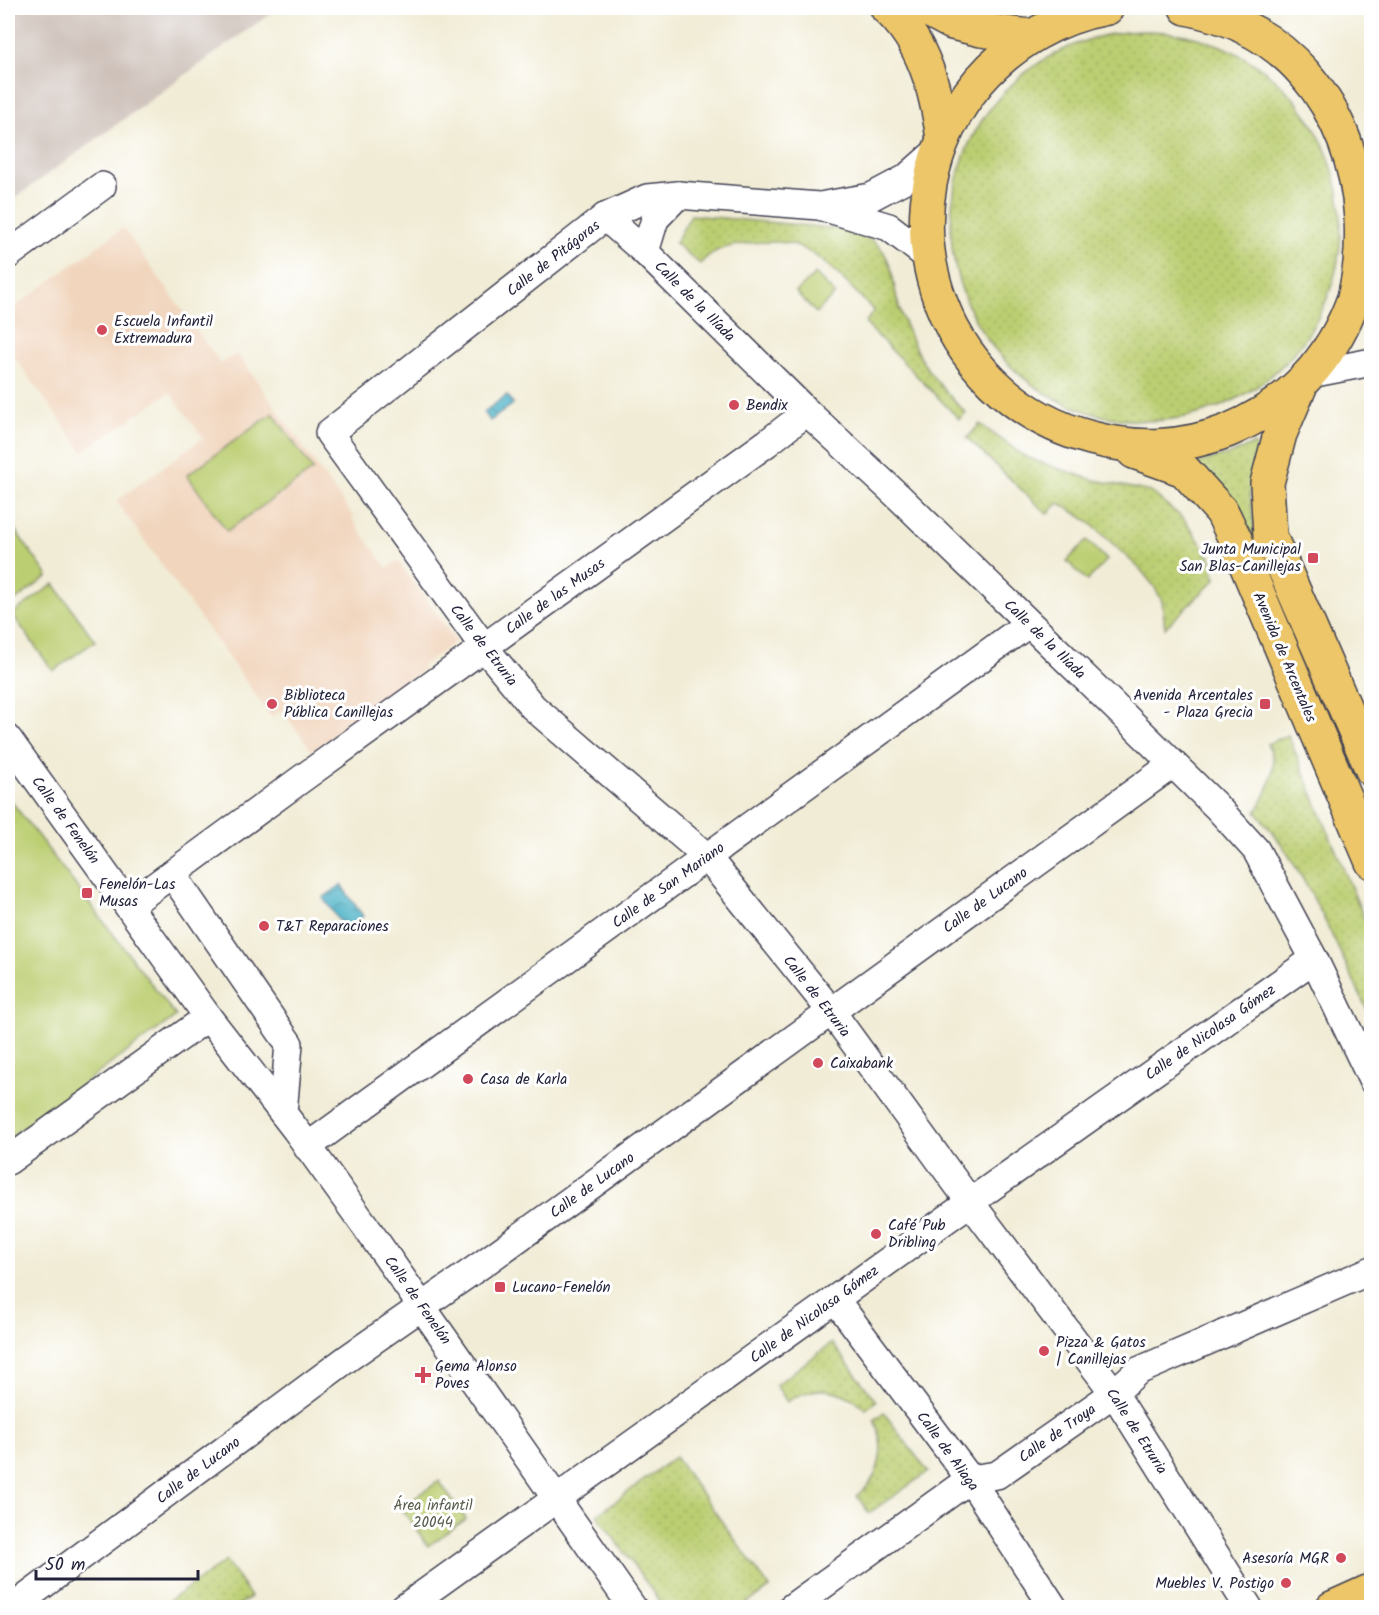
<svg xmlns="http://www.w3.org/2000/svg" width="1379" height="1615" viewBox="0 0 1379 1615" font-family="Kalam,sans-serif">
  <defs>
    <pattern id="garden-dots" width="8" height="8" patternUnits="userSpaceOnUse" patternTransform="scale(1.5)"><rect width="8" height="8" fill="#bbce71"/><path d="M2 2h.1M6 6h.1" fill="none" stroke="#a0b163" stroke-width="1.8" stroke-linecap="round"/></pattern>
    <pattern id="water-waves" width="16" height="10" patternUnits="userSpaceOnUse" patternTransform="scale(1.5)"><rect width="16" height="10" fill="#47b0c6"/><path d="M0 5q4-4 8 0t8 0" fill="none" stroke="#3b8fa2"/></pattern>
  </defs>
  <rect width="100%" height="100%" fill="#fff"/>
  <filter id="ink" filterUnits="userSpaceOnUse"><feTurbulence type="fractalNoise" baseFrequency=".0167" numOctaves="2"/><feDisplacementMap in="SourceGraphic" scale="12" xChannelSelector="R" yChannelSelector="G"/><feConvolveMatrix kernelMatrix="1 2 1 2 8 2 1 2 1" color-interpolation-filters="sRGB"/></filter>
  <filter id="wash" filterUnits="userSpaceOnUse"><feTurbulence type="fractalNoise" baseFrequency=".008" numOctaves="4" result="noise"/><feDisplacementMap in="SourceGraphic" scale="24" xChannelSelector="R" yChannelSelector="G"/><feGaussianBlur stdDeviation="1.35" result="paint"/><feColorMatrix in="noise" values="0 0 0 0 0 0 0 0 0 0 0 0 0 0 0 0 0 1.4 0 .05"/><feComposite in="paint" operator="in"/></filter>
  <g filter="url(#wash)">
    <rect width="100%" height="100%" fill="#f1ecd5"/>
    <path fill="#f1d5bd" d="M 123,228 L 221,364 L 237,353 L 354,518 L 352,519 L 387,568 L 398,561 L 456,641 L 422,666 L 424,669 L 312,751 L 282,710 L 271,717 L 116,501 L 203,438 L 170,392 L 83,452 L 8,348 L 8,312 Z"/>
    <path fill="#cec1ba" d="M 8,8 L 278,8 L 8,203 Z"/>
    <g fill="#bbce71" stroke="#6e7856" stroke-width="1.5">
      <path d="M 815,274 L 835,294 L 816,313 L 796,292 Z"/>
      <path d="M 273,413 L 313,470 L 227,531 L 187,475 Z"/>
      <path d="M 8,520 L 48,576 L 8,606 Z"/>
      <path d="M 1087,540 L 1107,560 L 1087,581 L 1067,561 Z"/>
      <path d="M 54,584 L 95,641 L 53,671 L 12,614 Z"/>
      <path d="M 8,797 L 176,1016 L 8,1139 Z"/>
      <path d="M 439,1481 L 466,1519 L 428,1546 L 401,1508 Z"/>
    </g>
    <g fill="url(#garden-dots)" stroke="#6e7856" stroke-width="1.5">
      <circle cx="1146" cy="226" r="195"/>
      <path d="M 691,215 L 851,230 C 865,235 881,244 887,258 C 893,270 894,286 897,299 C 900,314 907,329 913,343 C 924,370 946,392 966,413 L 959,419 L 865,323 L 874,311 C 855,291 819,251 792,244 C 781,241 756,242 745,244 C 727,246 713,249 700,264 L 675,243 Z"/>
      <path d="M 980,424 L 1024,456 L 1039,462 L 1090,479 L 1151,492 L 1184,519 L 1210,557 L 1216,579 L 1165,628 L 1162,601 L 1154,586 L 1140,569 L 1087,520 L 1059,503 L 1047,514 L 967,438 Z"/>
      <path d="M 1253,444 L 1255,445 L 1256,447 L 1251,474 L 1250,494 L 1254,526 L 1371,807 L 1371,821 L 1198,463 L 1234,453 Z"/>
      <path d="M 1288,735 L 1371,935 L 1371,1018 C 1343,960 1318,899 1282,845 C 1274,834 1265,823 1256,812 C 1267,795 1281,763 1267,744 Z"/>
      <path d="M 832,1343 L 876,1401 L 866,1409 C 841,1387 815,1383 787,1402 L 776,1385 Z"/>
      <path d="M 884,1413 L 928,1472 L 869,1513 L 857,1496 C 861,1492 867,1488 870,1483 C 883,1464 884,1440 874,1420 Z"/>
      <path d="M 675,1457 L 770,1588 L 741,1607 L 664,1607 L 597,1515 Z"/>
      <path d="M 226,1561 L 251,1597 L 235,1607 L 160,1607 Z"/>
    </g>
    <g fill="url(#water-waves)" stroke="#346980" stroke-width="1.5">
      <path d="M 507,395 L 513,404 L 490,421 L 484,412 Z"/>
      <path d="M 341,885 L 363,916 L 345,929 L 323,898 Z"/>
    </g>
  </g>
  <g filter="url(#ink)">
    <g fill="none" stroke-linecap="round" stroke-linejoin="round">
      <defs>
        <g id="minor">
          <path d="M 825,205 L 871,197 L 905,179 L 939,149"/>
          <path d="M 605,217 L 645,252 L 807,412 L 899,497 L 1103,695 L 1216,806 L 1256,850 L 1314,959 L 1372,1080"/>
          <path d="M 645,252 L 655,219 L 678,195"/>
          <path d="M 8,255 L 102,186"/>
          <path d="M 928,257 L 889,227 L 819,206 L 678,195 L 647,198 L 605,217 L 329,433 L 484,647 L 533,707 L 707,857 L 831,1011 L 970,1202 L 1114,1393 L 1249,1608"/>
          <path d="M 1310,374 L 1372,362"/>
          <path d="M 8,739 L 208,1017 L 296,1130 L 366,1227 L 633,1608"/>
          <path d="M 172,874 L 289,1044 L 283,1113"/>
          <path d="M 128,906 L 300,780 L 767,443 L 807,412"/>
          <path d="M 307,1147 L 1028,624"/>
          <path d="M 8,1161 L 208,1017"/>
          <path d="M 835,1299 L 970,1479 L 1054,1608"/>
          <path d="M 12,1608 L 348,1358 L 484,1263 L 1173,764"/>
          <path d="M 404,1608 L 997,1183 L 1314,959"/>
          <path d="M 791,1608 L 970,1479 L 997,1475 L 1114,1393 L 1138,1371 L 1372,1270"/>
        </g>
        <g id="major">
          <path d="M 887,8 C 924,42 936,90 943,139"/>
          <path d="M 924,8 L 952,23 L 981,30 L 1030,36"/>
          <path d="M 1107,8 C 1057,17 1012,43 979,81 C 874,206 934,396 1091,438 C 1136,450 1184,448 1227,431 C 1289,405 1331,362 1354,298 C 1379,195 1341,73 1242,26 C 1225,17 1205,12 1186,8"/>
          <path d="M 1300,387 L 1280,434 L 1267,483 L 1270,536 L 1372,770"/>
          <path d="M 1134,452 L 1184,470 L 1222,512 L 1236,541 L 1372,862"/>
          <path d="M 1332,1608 L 1372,1590"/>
        </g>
      </defs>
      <use href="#minor" stroke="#414052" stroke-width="30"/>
      <use href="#major" stroke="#414052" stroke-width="36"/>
      <use href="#minor" stroke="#fff" stroke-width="27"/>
      <use href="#major" stroke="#ecc669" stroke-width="33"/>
    </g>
  </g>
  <g fill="#d1495b" stroke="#fff" stroke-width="2">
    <circle cx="102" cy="330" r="6"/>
    <circle cx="734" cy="405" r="6"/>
    <rect x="1307" y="552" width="12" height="12" rx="3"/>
    <circle cx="272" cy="704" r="6"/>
    <rect x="1259" y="698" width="12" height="12" rx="3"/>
    <rect x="81" y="887" width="12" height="12" rx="3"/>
    <circle cx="264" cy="926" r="6"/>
    <circle cx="818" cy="1063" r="6"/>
    <circle cx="468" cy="1079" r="6"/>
    <circle cx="876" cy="1234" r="6"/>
    <rect x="494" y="1281" width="12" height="12" rx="3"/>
    <circle cx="1044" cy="1351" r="6"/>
    <path d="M420 1366h6v6h6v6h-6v6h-6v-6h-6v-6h6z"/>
    <circle cx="1341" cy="1558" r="6"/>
    <circle cx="1286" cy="1583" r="6"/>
  </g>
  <g text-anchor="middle" stroke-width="6" stroke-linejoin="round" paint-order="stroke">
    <g font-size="15" fill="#22223b" stroke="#fff">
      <text transform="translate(553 258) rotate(-38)" y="5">Calle de Pitágoras</text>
      <text transform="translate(695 301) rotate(45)" y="5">Calle de la Ilíada</text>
      <text transform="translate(555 596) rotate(-36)" y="5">Calle de las Musas</text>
      <text transform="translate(1045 639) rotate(44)" y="5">Calle de la Ilíada</text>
      <text transform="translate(484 645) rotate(52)" y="5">Calle de Etruria</text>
      <text transform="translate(1285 657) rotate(67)" y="5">Avenida de Arcentales</text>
      <text transform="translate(66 820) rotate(54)" y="5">Calle de Fenelón</text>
      <text transform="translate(668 885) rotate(-36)" y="5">Calle de San Mariano</text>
      <text transform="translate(985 900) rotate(-36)" y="5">Calle de Lucano</text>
      <text transform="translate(817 996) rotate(52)" y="5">Calle de Etruria</text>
      <text transform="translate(1210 1032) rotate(-35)" y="5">Calle de Nicolasa Gómez</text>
      <text transform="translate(592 1185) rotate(-36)" y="5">Calle de Lucano</text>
      <text transform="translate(418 1300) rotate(55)" y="5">Calle de Fenelón</text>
      <text transform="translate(814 1314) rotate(-36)" y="5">Calle de Nicolasa Gómez</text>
      <text transform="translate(1137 1431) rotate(57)" y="5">Calle de Etruria</text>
      <text transform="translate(1057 1433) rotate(-35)" y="5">Calle de Troya</text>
      <text transform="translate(948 1451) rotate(54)" y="5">Calle de Aliaga</text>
      <text transform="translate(198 1470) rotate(-37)" y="5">Calle de Lucano</text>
    </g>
    <g font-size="15" fill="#22223b" stroke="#fff" text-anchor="start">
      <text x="114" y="326">Escuela Infantil<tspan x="114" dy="17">Extremadura</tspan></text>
      <text x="746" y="410">Bendix</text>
      <text x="1301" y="554" text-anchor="end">Junta Municipal<tspan x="1301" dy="17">San Blas-Canillejas</tspan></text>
      <text x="284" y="700">Biblioteca<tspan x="284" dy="17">Pública Canillejas</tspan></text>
      <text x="1253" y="700" text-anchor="end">Avenida Arcentales<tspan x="1253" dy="17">- Plaza Grecia</tspan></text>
      <text x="99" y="889">Fenelón-Las<tspan x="99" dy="17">Musas</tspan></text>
      <text x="276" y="931">T&amp;T Reparaciones</text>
      <text x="830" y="1068">Caixabank</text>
      <text x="480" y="1084">Casa de Karla</text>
      <text x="888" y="1230">Café Pub<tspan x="888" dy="17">Dribling</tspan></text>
      <text x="512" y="1292">Lucano-Fenelón</text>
      <text x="1056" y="1347">Pizza &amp; Gatos<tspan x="1056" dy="17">| Canillejas</tspan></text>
      <text x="435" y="1371">Gema Alonso<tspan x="435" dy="17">Poves</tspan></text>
      <text x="1329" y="1563" text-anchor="end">Asesoría MGR</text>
      <text x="1274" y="1588" text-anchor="end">Muebles V. Postigo</text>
    </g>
    <g font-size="15" fill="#585e4e" stroke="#fff">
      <text x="433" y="1510">Área infantil<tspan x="433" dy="17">20044</tspan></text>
    </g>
  </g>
  <rect width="1379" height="1615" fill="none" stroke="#fff" stroke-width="30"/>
  <path d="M36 1570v9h162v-9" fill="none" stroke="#22223b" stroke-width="3"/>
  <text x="45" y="1570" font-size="18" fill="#22223b" stroke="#ffffff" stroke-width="4.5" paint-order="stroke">50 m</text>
</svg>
